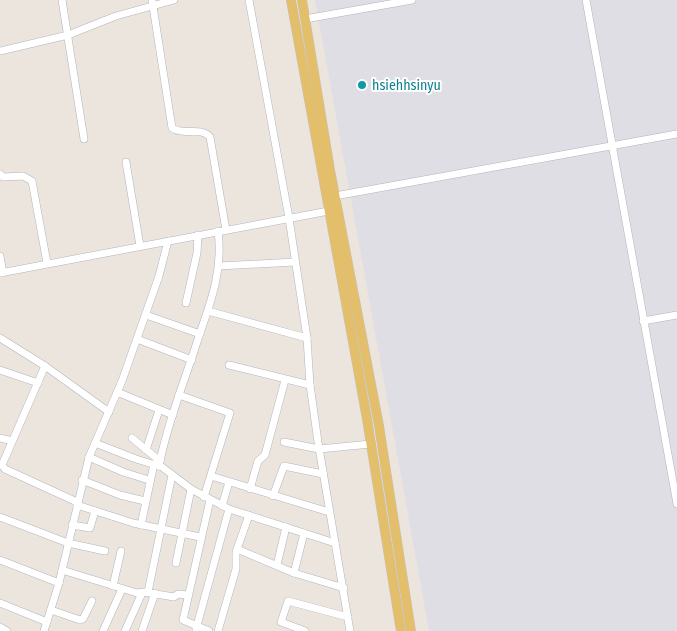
<svg xmlns="http://www.w3.org/2000/svg" width="677" height="631" viewBox="0 0 677 631" font-family="'Fira Sans Condensed',sans-serif">
  <rect width="100%" height="100%" fill="#ebe5de"/>
  <path fill="#dfdee4" d="M 315,0 L 677,0 L 677,631 L 429,631 Z"/>
  <g fill="none" stroke-linecap="round" stroke-linejoin="round">
    <defs>
      <g id="minor">
        <path d="M 62,0 L 84,139"/>
        <path d="M 152,0 L 172,128 C 184,136 200,126 210,137 L 226,230"/>
        <path d="M 249,0 L 289,218 L 307,338 L 310,385 L 318,442 L 350,631"/>
        <path d="M 586,0 L 677,504"/>
        <path d="M 305,19 L 412,0"/>
        <path d="M 0,51 L 68,35 L 116,16 L 174,0"/>
        <path d="M 126,162 L 140,246"/>
        <path d="M 0,174 L 3,177 L 23,176 L 32,181 L 47,263"/>
        <path d="M 335,196 L 677,134"/>
        <path d="M 0,256 L 3,273"/>
        <path d="M 219,266 L 295,262"/>
        <path d="M 0,273 L 334,210"/>
        <path d="M 186,303 L 197,253 L 198,235"/>
        <path d="M 208,311 L 307,338"/>
        <path d="M 146,315 L 200,334"/>
        <path d="M 643,321 L 677,315"/>
        <path d="M 0,338 L 45,366 L 109,412"/>
        <path d="M 137,339 L 192,360"/>
        <path d="M 229,365 L 310,385"/>
        <path d="M 45,366 L 2,465 L 5,469 L 77,502"/>
        <path d="M 0,370 L 38,383"/>
        <path d="M 117,392 L 173,415"/>
        <path d="M 179,395 L 230,413 L 204,497"/>
        <path d="M 0,438 L 12,441"/>
        <path d="M 132,438 L 160,461"/>
        <path d="M 284,442 L 319,449 L 371,444"/>
        <path d="M 95,443 L 136,459 L 162,467 L 191,489 L 229,509 L 335,543"/>
        <path d="M 146,450 L 159,410"/>
        <path d="M 89,457 L 123,472 L 149,480"/>
        <path d="M 159,466 C 168,421 186,377 200,333 C 212,299 223,268 218,231"/>
        <path d="M 211,476 L 329,512"/>
        <path d="M 82,480 L 120,495 L 145,501"/>
        <path d="M 250,489 L 258,461 L 265,455 L 285,380"/>
        <path d="M 273,496 L 284,466 L 323,474"/>
        <path d="M 77,505 L 133,523 L 200,537"/>
        <path d="M 222,506 L 229,482"/>
        <path d="M 0,517 L 68,543 L 105,551"/>
        <path d="M 72,525 L 90,528 L 95,511"/>
        <path d="M 141,525 L 154,464"/>
        <path d="M 237,549 L 294,573 L 344,588"/>
        <path d="M 0,560 L 59,583"/>
        <path d="M 176,563 L 191,489"/>
        <path d="M 277,565 L 286,527"/>
        <path d="M 62,570 L 137,593 L 144,592 L 174,597 L 178,594 L 188,595"/>
        <path d="M 294,573 L 304,533"/>
        <path d="M 113,586 L 121,551"/>
        <path d="M 148,592 L 172,475"/>
        <path d="M 0,603 L 47,622"/>
        <path d="M 51,610 L 80,620 L 83,619 L 92,601"/>
        <path d="M 0,627 L 7,631"/>
        <path d="M 196,629 L 229,509"/>
        <path d="M 44,631 L 59,583 L 89,457 L 122,381 L 159,276 L 168,241"/>
        <path d="M 103,631 L 122,589"/>
        <path d="M 125,631 L 142,593"/>
        <path d="M 142,631 L 155,593"/>
        <path d="M 209,631 L 183,620 L 210,500"/>
        <path d="M 218,631 L 236,569 L 236,552 L 249,515"/>
        <path d="M 305,631 L 281,622 L 288,601 L 348,617"/>
      </g>
      <g id="major">
        <path d="M 291,0 L 367,419 L 401,631"/>
        <path d="M 302,0 L 330,170 L 379,426 L 411,631"/>
      </g>
    </defs>
    <use href="#minor" stroke="#b2b5bd" stroke-width="8"/>
    <use href="#major" stroke="#c4c4c4" stroke-width="10"/>
    <use href="#minor" stroke="#fff" stroke-width="7"/>
    <use href="#major" stroke="#e4bf6b" stroke-width="9"/>
  </g>
  <circle fill="#0f9aa8" stroke="#fff" stroke-width="2" cx="362" cy="85" r="5"/>
  <g text-anchor="middle" stroke-width="4" stroke-linejoin="round" paint-order="stroke">
    <g font-size="14" fill="#0d838f" stroke="#fff" text-anchor="start">
      <text x="372" y="90">hsiehhsinyu</text>
    </g>
  </g>
</svg>
